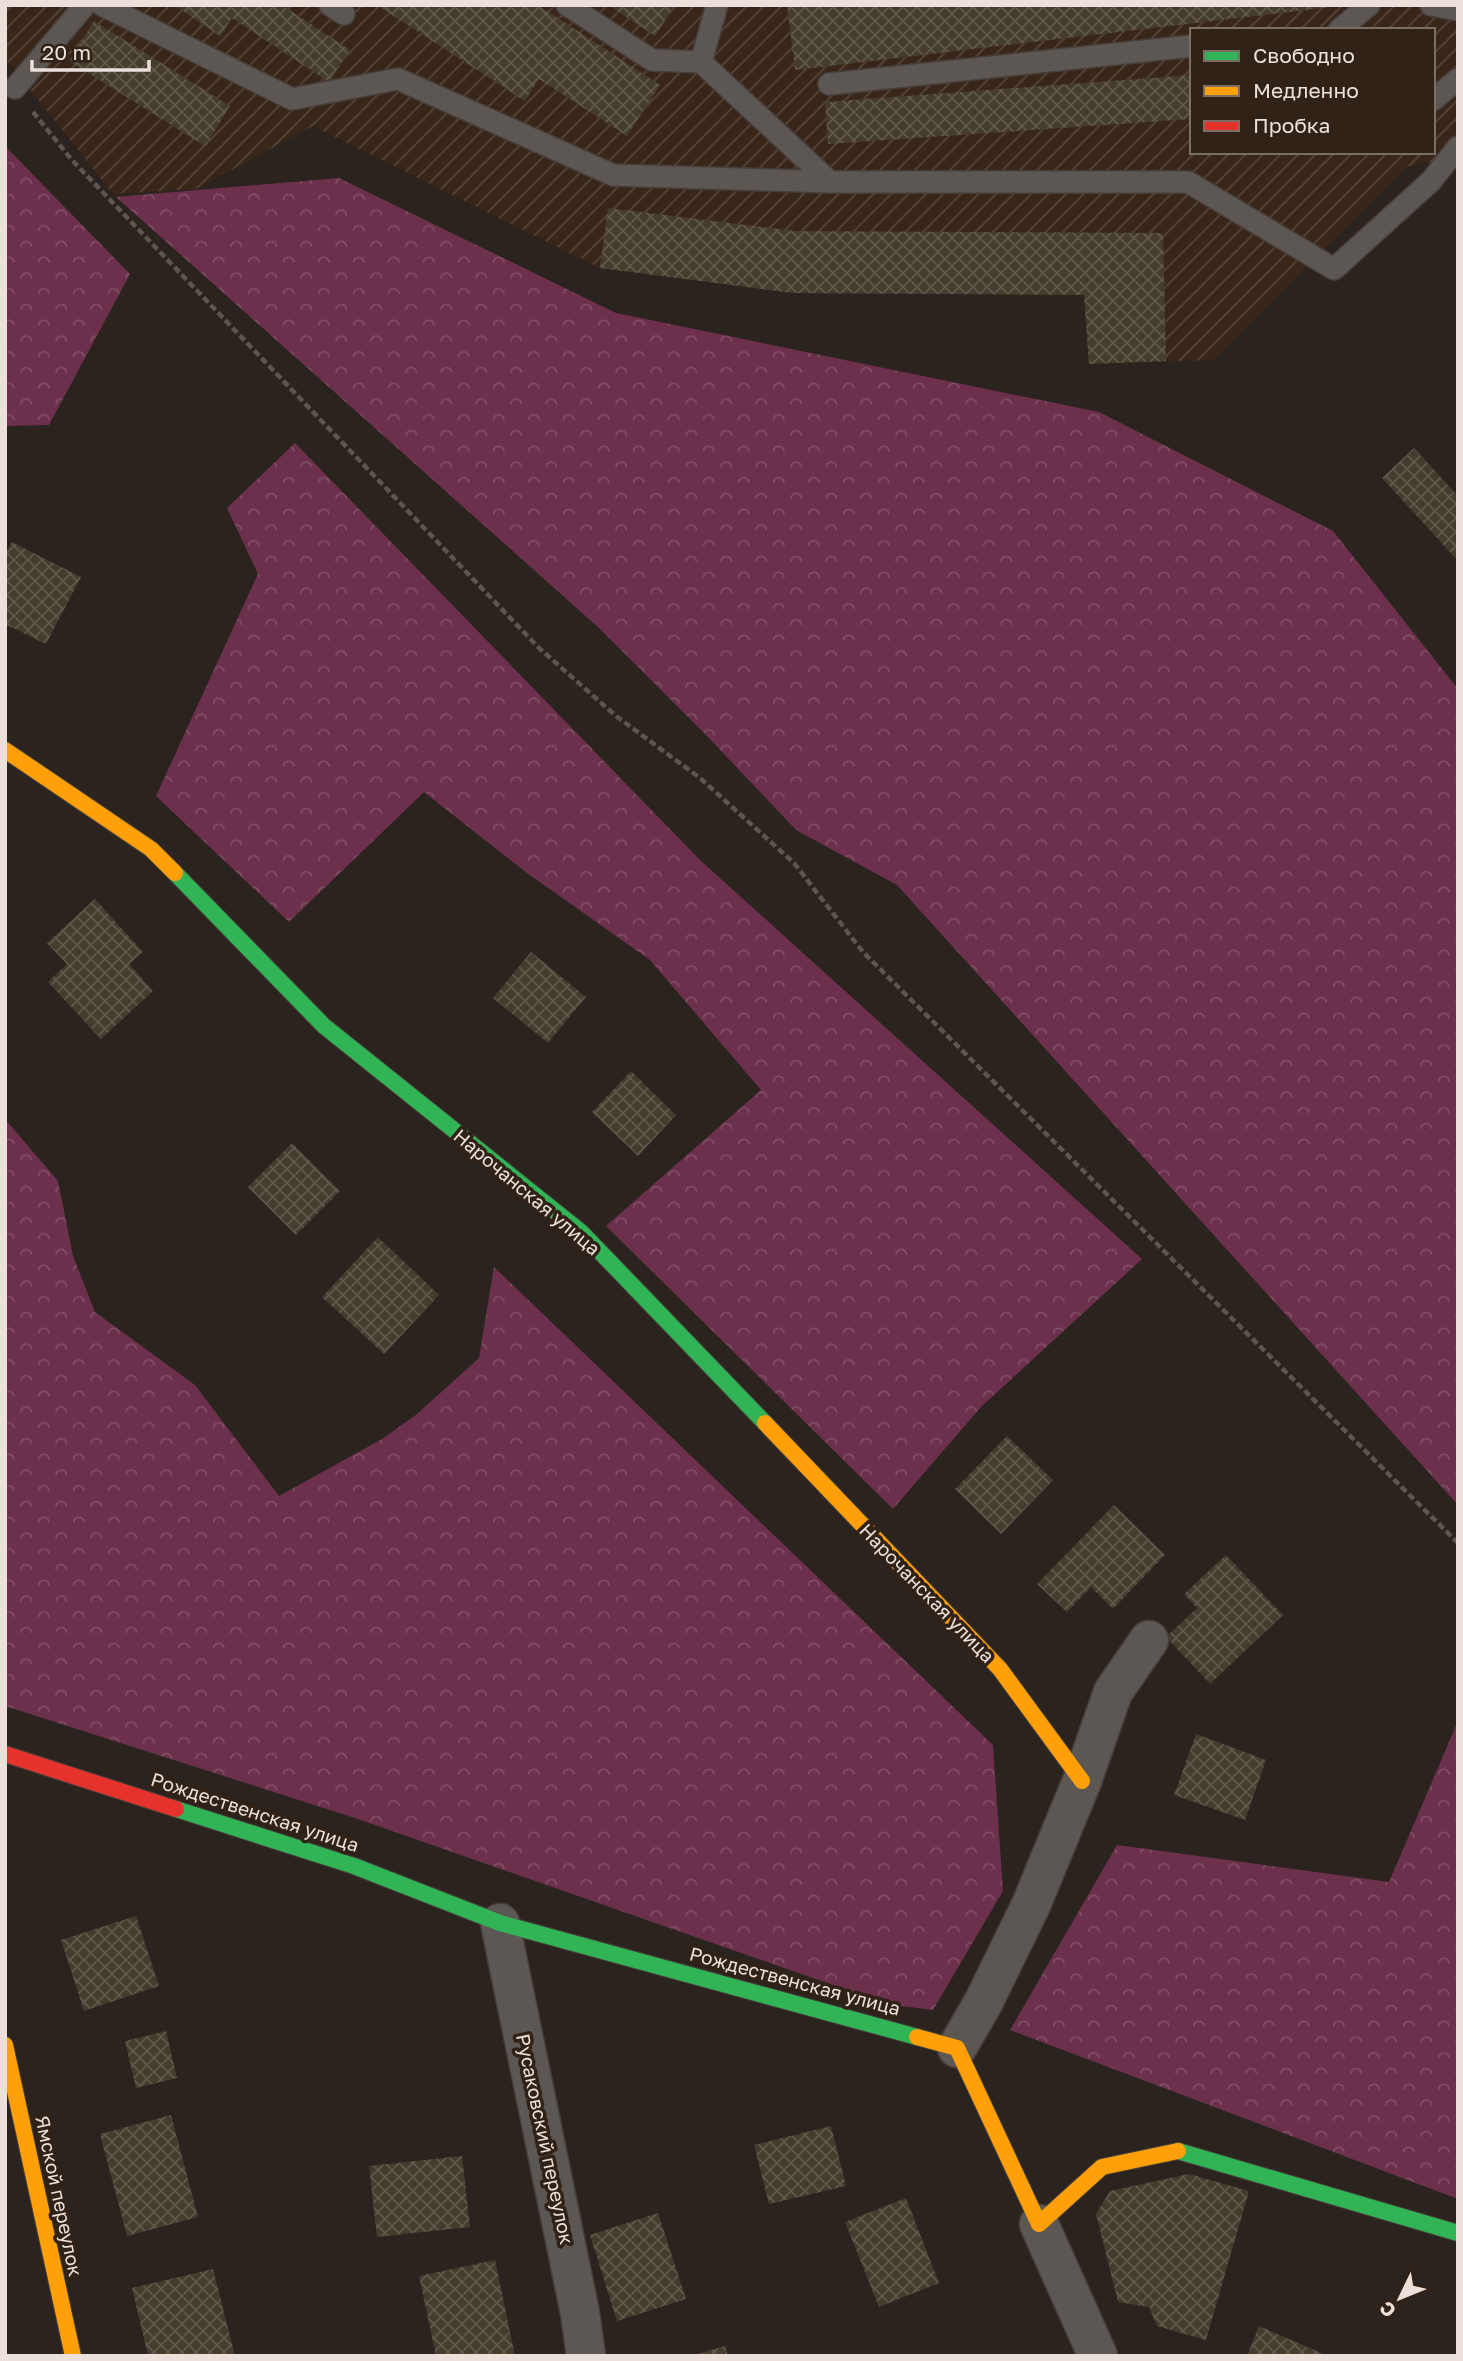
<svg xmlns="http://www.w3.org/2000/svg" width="1463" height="2361" viewBox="0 0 1463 2361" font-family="'Golos Text',sans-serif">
  <defs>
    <pattern id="industrial-furrows" width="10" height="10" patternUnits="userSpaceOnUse" patternTransform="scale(1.75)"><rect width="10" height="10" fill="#3a2619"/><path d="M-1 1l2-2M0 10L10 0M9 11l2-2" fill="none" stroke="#57453a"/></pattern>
    <pattern id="forest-crowns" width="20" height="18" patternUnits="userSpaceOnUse" patternTransform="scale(1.75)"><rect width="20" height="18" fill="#6c304c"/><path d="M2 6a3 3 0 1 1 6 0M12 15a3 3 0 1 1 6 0" fill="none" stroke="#814e65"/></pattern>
    <pattern id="building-cross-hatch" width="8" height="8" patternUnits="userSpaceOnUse" patternTransform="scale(1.75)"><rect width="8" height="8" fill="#443c2d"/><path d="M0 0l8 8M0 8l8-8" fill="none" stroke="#5f584b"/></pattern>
  </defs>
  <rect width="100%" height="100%" fill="#2b231d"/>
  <path fill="url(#industrial-furrows)" fill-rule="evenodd" d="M 5,5 L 1458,5 L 1458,157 L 1406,167 L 1213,360 L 1089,364 L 1084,295 L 792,293 L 600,268 L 313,126 L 196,189 L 113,194 L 5,58 ZM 1192,30 L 1433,30 L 1433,152 L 1192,152 Z"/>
  <g fill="url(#forest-crowns)">
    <path d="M 5,146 L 130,274 L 49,425 L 5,426 Z"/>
    <path d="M 339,178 L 616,313 L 1099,412 L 1333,531 L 1458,689 L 1458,1505 L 897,885 L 796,830 L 706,735 L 599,628 L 116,197 Z"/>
    <path d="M 295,443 L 701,861 L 1142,1259 L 981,1407 L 893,1509 L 606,1226 L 761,1090 L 650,960 L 527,873 L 424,792 L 289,922 L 156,796 L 258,574 L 227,508 Z"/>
    <path d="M 5,1119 L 58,1181 L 73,1256 L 95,1312 L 195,1385 L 279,1496 L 382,1439 L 417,1414 L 479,1358 L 494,1267 L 993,1745 L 1003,1891 L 933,2010 L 887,2004 L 355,1818 L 5,1706 Z"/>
    <path d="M 1458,1721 L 1458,2199 L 1010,2030 L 1117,1845 L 1389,1882 Z"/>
  </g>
  <g fill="url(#building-cross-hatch)">
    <path d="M 174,5 L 282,5 L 350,50 L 329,82 L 232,18 L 220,36 Z"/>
    <path d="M 377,5 L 538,5 L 660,85 L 627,136 L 539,79 L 525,101 Z"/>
    <path d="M 608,5 L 675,5 L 655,36 Z"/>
    <path d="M 787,5 L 1331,5 L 1331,7 L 795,70 Z"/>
    <path d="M 94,21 L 230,106 L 205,146 L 69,61 Z"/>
    <path d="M 1192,75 L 1192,119 L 828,144 L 825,102 Z"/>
    <path d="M 608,208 L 795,231 L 1163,233 L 1166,361 L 1089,364 L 1084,295 L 792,293 L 600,268 Z"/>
    <path d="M 1414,448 L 1458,496 L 1458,561 L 1382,478 Z"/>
    <path d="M 12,542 L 81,577 L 46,644 L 5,624 L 5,554 Z"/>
    <path d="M 95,899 L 143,952 L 129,964 L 153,991 L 101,1039 L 48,982 L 67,964 L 47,943 Z"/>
    <path d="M 531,952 L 586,997 L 548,1043 L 493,998 Z"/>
    <path d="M 631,1071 L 676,1115 L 638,1156 L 592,1112 Z"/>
    <path d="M 292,1143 L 340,1191 L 296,1235 L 248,1187 Z"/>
    <path d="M 378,1237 L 439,1295 L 384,1354 L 322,1297 Z"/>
    <path d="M 1007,1436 L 1053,1480 L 1001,1534 L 955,1489 Z"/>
    <path d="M 1114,1505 L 1165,1555 L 1113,1609 L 1091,1587 L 1067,1612 L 1037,1584 Z"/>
    <path d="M 1226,1555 L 1283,1615 L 1210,1684 L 1166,1637 L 1197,1608 L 1184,1594 Z"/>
    <path d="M 1196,1734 L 1266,1760 L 1245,1820 L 1174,1795 Z"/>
    <path d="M 136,1916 L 159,1986 L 84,2011 L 61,1940 Z"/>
    <path d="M 166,2031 L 177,2078 L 136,2088 L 125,2041 Z"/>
    <path d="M 171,2115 L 198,2217 L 127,2236 L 100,2134 Z"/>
    <path d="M 831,2126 L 846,2186 L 769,2204 L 754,2145 Z"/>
    <path d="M 462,2156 L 470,2227 L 377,2237 L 369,2166 Z"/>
    <path d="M 1189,2174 L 1249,2191 L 1206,2340 L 1157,2326 L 1149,2307 L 1118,2302 L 1096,2214 L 1110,2191 Z"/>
    <path d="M 906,2198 L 939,2283 L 879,2307 L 845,2222 Z"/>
    <path d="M 658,2213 L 686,2299 L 617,2321 L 590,2235 Z"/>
    <path d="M 495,2260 L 515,2356 L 436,2356 L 419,2276 Z"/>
    <path d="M 213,2269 L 235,2356 L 148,2356 L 132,2288 Z"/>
    <path d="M 1259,2326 L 1328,2356 L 1247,2356 Z"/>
    <path d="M 725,2346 L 728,2356 L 694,2356 L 694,2355 Z"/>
  </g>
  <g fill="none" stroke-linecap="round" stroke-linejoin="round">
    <defs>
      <g id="lane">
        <path d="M 102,5 L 292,99 L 398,79 L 613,175 L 830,182 L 1188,182 L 1334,269 L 1431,181 L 1458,147"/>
        <path d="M 330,5 L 344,14"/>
        <path d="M 567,5 L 652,60 L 701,62"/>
        <path d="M 717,5 L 701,62 L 830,182"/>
        <path d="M 1431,5 L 1458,10"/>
        <path d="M 1339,30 L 1369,5"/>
        <path d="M 829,84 L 1192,46"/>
        <path d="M 15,88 L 85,5"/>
        <path d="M 1433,100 L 1458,79"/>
      </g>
      <g id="street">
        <path d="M 500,1923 L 580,2313 L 586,2356"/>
        <path d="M 957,2048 L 983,2003 L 1031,1905 L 1082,1781 L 1113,1692 L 1149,1640"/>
        <path d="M 1039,2224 L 1098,2356"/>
      </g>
      <g id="fast">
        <path d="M 175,873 L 324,1026 L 581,1232 L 765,1423"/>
        <path d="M 176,1809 L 354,1866 L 500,1923 L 917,2037"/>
        <path d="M 1178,2151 L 1458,2233"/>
      </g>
      <g id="slow">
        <path d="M 5,750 L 151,849 L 175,873"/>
        <path d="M 765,1423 L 1000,1669 L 1082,1781"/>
        <path d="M 917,2037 L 957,2048 L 1039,2224 L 1102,2167 L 1178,2151"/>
        <path d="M 5,2045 L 73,2356"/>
      </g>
      <path id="jam" d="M 5,1754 L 176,1809"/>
    </defs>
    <use href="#lane" stroke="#463f3b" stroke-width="24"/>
    <use href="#street" stroke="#463f3b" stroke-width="41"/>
    <use href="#fast" stroke="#463f3b" stroke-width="18"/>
    <use href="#slow" stroke="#463f3b" stroke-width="18"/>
    <use href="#jam" stroke="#463f3b" stroke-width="18"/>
    <path stroke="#5b5652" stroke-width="4.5" stroke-dasharray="7 3.5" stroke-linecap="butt" d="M 33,112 L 71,159 L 539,648 L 616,716 L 700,778 L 794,863 L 863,952 L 1458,1543"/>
    <use href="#lane" stroke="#5d5753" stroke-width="21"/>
    <use href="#street" stroke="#5d5753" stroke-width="38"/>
    <use href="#fast" stroke="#30b455" stroke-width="16"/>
    <use href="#slow" stroke="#ff9f0a" stroke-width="16"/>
    <use href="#jam" stroke="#e5322d" stroke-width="16"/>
  </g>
  <g text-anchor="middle" stroke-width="7" stroke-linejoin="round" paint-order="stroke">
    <g font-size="19" fill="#ebe1da" stroke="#312217">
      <text transform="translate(527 1192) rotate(40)" y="7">Нарочанская улица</text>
      <text transform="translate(927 1593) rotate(46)" y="7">Нарочанская улица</text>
      <text transform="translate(255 1812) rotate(18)" y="7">Рождественская улица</text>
      <text transform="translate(795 1981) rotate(15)" y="7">Рождественская улица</text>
      <text transform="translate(545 2139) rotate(78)" y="7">Русаковский переулок</text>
      <text transform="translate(59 2196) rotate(78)" y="7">Ямской переулок</text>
    </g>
  </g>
  <rect width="1463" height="2361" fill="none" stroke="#ebe1da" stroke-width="14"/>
  <rect x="1190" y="28" width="245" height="126" fill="#312217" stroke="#7b6e65" stroke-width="2"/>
  <rect x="1204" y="51" width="35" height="10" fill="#30b455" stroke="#7b6e65" stroke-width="2"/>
  <text x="1253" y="63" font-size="21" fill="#ebe1da">Свободно</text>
  <rect x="1204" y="86" width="35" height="10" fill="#ff9f0a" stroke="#7b6e65" stroke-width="2"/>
  <text x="1253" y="98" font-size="21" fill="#ebe1da">Медленно</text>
  <rect x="1204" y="121" width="35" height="10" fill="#e5322d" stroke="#7b6e65" stroke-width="2"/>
  <text x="1253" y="133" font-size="21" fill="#ebe1da">Пробка</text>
  <g transform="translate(1400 2298) rotate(227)" stroke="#312217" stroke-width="5" paint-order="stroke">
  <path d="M0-5L12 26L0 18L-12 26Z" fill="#ebe1da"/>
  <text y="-10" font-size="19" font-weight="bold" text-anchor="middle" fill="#ebe1da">С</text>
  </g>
  <path d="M32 60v10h117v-10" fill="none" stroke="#ebe1da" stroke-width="3.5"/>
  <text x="42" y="60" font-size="21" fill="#ebe1da" stroke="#312217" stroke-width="5" paint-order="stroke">20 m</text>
</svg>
